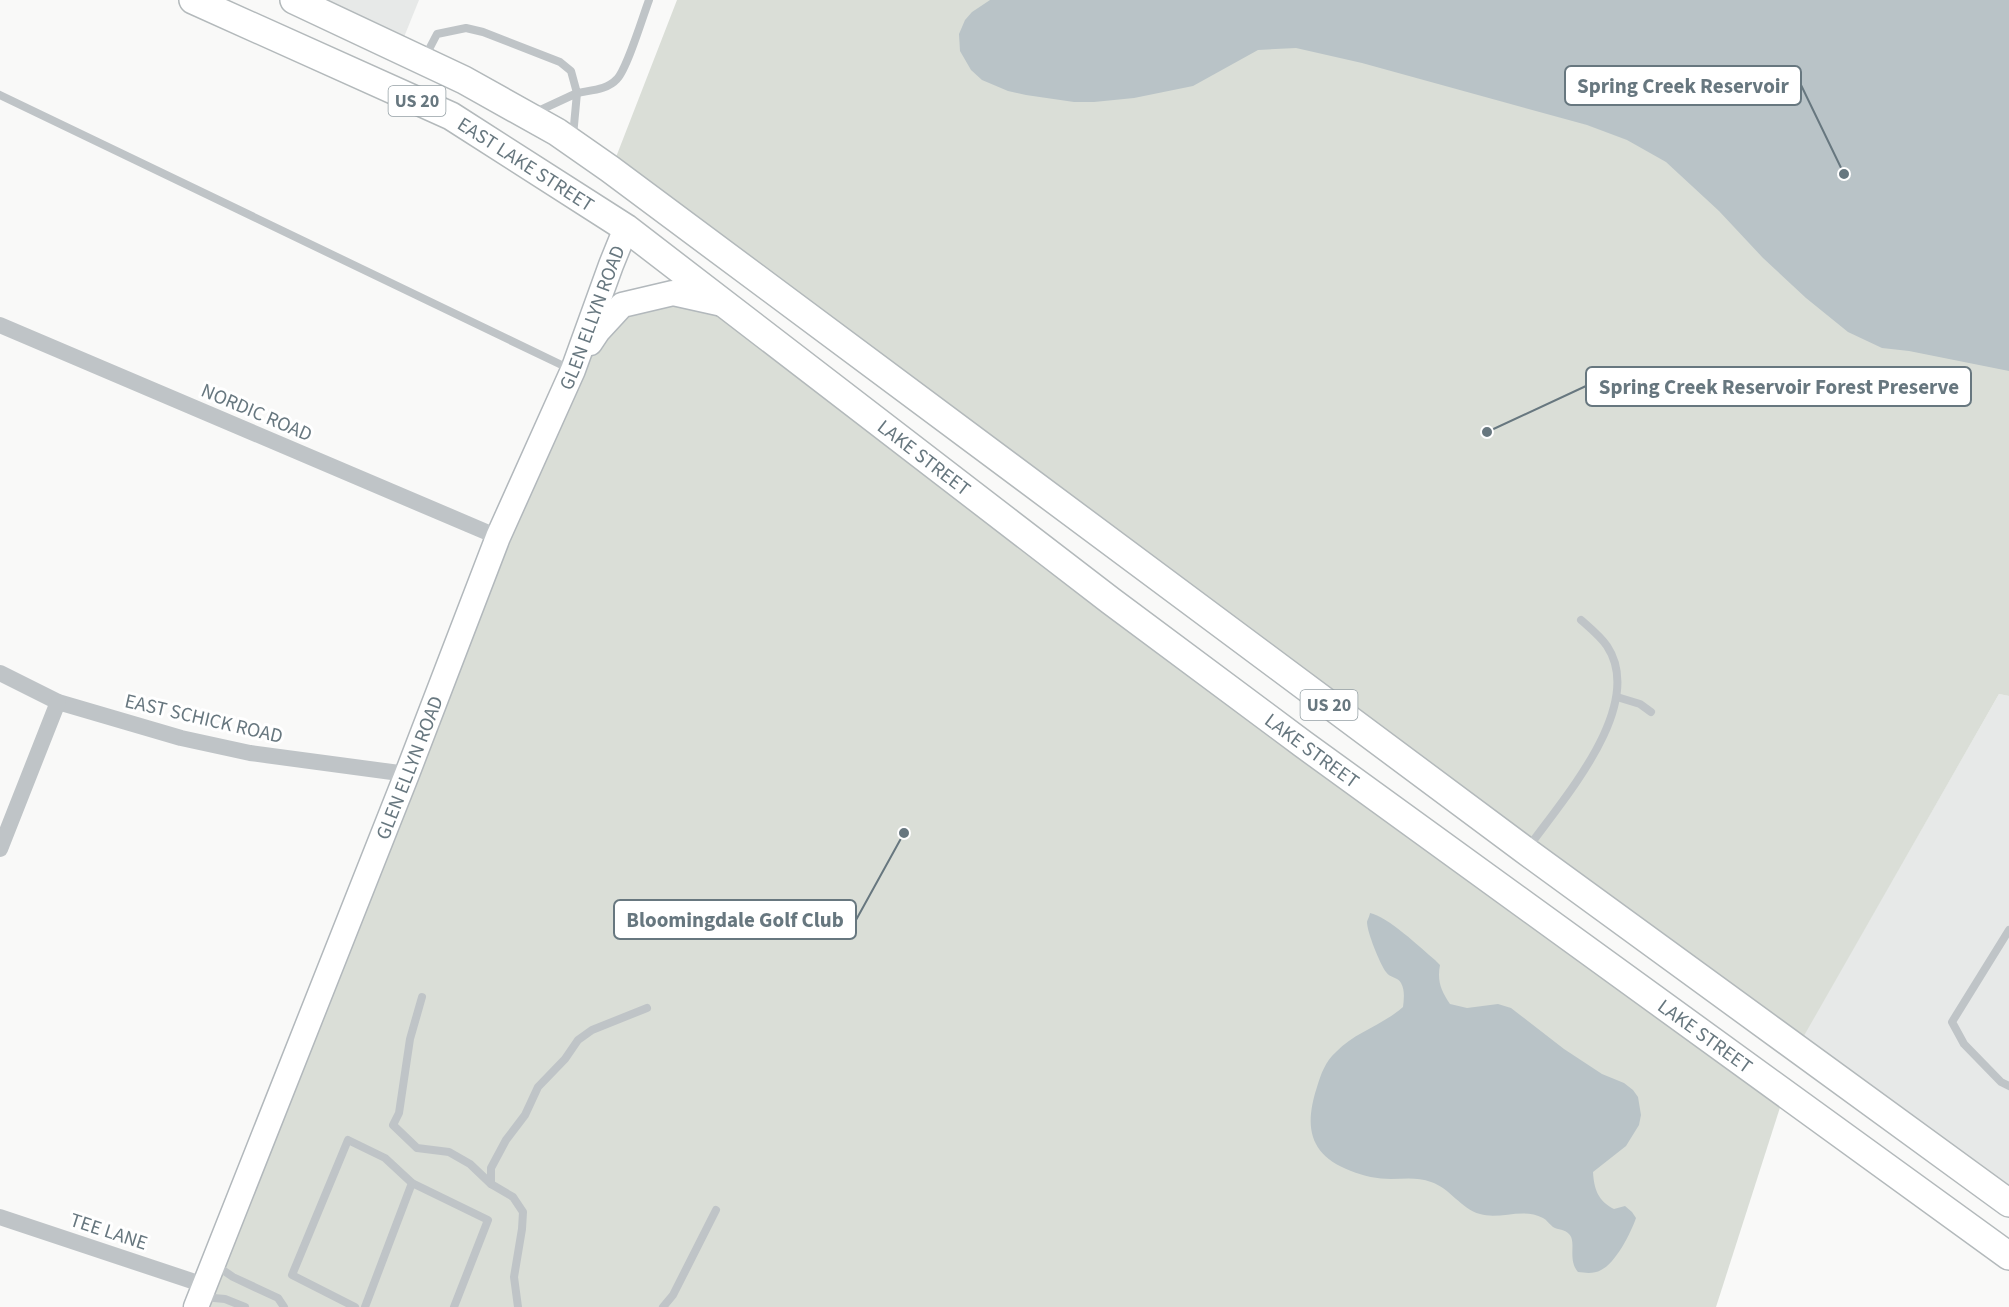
<svg xmlns="http://www.w3.org/2000/svg" width="2009" height="1307" viewBox="0 0 2009 1307" font-family="'Source Sans 3',sans-serif">
  <rect width="100%" height="100%" fill="#f9f9f8"/>
  <g fill="#e7e9e8">
    <path d="M 310,0 L 419,0 L 402,42 Z"/>
    <path d="M 1999,694 L 2009,696 L 2009,1193 L 1802,1038 Z"/>
  </g>
  <g fill="#daded7">
    <path d="M 677,0 L 2009,0 L 2009,696 L 1999,694 L 1797,1048 L 611,170 Z"/>
    <path d="M 676,302 L 722,313 L 1785,1092 L 1716,1307 L 204,1307 L 505,540 L 581,372 L 599,343 L 621,318 Z"/>
  </g>
  <g fill="#b9c3c7">
    <path d="M 990,0 L 2009,0 L 2009,371 L 1909,351 L 1882,348 L 1848,332 L 1806,298 L 1763,258 L 1719,211 L 1666,162 L 1627,140 L 1587,125 L 1362,63 L 1296,48 L 1258,50 L 1193,86 L 1134,98 L 1094,102 L 1074,102 L 1026,95 L 1008,91 L 982,80 L 971,70 L 960,51 L 959,34 L 965,20 L 972,12 Z"/>
    <path d="M 1370,913 C 1387,916 1421,948 1435,960 L 1440,965 C 1437,981 1441,991 1450,1004 L 1467,1008 L 1498,1004 L 1511,1008 L 1564,1049 L 1602,1074 L 1624,1083 L 1633,1090 L 1638,1097 L 1641,1115 L 1639,1125 L 1626,1146 L 1593,1172 C 1594,1189 1598,1201 1614,1209 L 1625,1206 L 1632,1212 L 1636,1218 C 1631,1233 1615,1264 1601,1270 C 1594,1274 1586,1273 1578,1272 C 1567,1259 1577,1242 1569,1234 C 1565,1229 1558,1230 1553,1227 C 1549,1224 1547,1220 1543,1218 C 1523,1207 1500,1220 1480,1214 C 1461,1209 1450,1188 1431,1182 C 1418,1177 1404,1179 1391,1179 C 1378,1179 1363,1176 1351,1171 C 1309,1155 1304,1127 1317,1087 C 1321,1074 1325,1062 1336,1052 C 1355,1032 1383,1025 1403,1007 C 1404,999 1405,990 1401,983 C 1398,977 1390,978 1386,972 C 1380,964 1367,932 1367,922 C 1367,921 1370,915 1370,913 Z"/>
  </g>
  <g fill="none" stroke-linecap="round" stroke-linejoin="round">
    <defs>
      <g id="secondary">
        <path d="M 590,343 L 598,331 L 622,305 L 673,293 L 727,305"/>
        <path id="s1" d="M 196,1307 L 407,774 L 498,537 L 573,370 L 611,265 L 626,228"/>
      </g>
      <g id="primary">
        <path id="s2" d="M 193,0 L 451,116 L 626,228 L 1111,601 L 1303,744 L 2009,1256"/>
        <path d="M 294,0 L 464,80 L 557,132 L 610,169 L 1526,851 L 2009,1203"/>
      </g>
    </defs>
    <use href="#secondary" stroke="#b2b8bc" stroke-width="27"/>
    <use href="#primary" stroke="#b3b9bb" stroke-width="30"/>
    <g stroke="#bfc4c7" stroke-width="8">
      <path d="M 425,57 L 437,34 L 466,28 L 483,32 L 560,62 L 571,71 L 577,93 C 591,90 607,90 617,79 C 627,69 643,16 649,0"/>
      <path d="M 0,95 L 570,369"/>
      <path d="M 534,113 L 577,93 L 573,136"/>
      <path d="M 1617,697 L 1640,704 L 1651,712"/>
      <path d="M 1528,848 C 1562,800 1647,706 1607,646 C 1600,636 1590,628 1581,620"/>
      <path d="M 2009,930 L 1952,1022 L 1964,1044 L 2001,1082 L 2009,1086"/>
      <path d="M 422,997 L 410,1039 L 399,1113 L 393,1125 L 417,1148 L 449,1152 L 470,1164 L 491,1184"/>
      <path d="M 412,1183 L 488,1220 L 454,1307"/>
      <path d="M 214,1264 L 233,1277 L 278,1298 L 284,1307"/>
      <path d="M 203,1297 L 225,1299 L 245,1307"/>
      <path d="M 355,1307 L 292,1275 L 348,1140 L 385,1158 L 412,1183 L 365,1307"/>
      <path d="M 518,1307 L 514,1277 L 522,1229 L 523,1212 L 513,1197 L 491,1184 L 491,1168 L 506,1140 L 525,1115 L 538,1087 L 565,1059 L 578,1040 L 592,1030 L 647,1008"/>
      <path d="M 663,1307 L 673,1295 L 716,1210"/>
    </g>
    <g stroke="#bfc4c7" stroke-width="16">
      <path d="M 0,325 L 498,537"/>
      <path d="M 0,673 L 58,702 L 181,738 L 250,753 L 407,774"/>
      <path d="M 0,849 L 58,702"/>
      <path d="M 0,1217 L 204,1285"/>
    </g>
    <use href="#secondary" stroke="#fff" stroke-width="24"/>
    <use href="#primary" stroke="#fff" stroke-width="27"/>
  </g>
  <g text-anchor="middle" stroke-width="6" stroke-linejoin="round" paint-order="stroke">
    <g fill="#fff" stroke="#95a0a5" stroke-width="1.5">
      <rect x="388.5" y="86" width="57" height="30" rx="4.5"/>
      <rect x="1300.5" y="690" width="57" height="30" rx="4.5"/>
    </g>
    <g font-size="18" font-weight="bold" fill="#67777f">
      <text x="417" y="107">US 20</text>
      <text x="1329" y="711">US 20</text>
    </g>
    <g font-size="20" fill="#67777f" stroke="#fff">
      <text dy="7" stroke="none"><textPath href="#s2" startOffset="372">EAST LAKE STREET</textPath></text>
      <text dy="7" stroke="none"><textPath href="#s1" startOffset="1066">GLEN ELLYN ROAD</textPath></text>
      <text transform="translate(257 412) rotate(23)" y="7">NORDIC ROAD</text>
      <text dy="7" stroke="none"><textPath href="#s2" startOffset="867">LAKE STREET</textPath></text>
      <text transform="translate(204 718) rotate(13)" y="7">EAST SCHICK ROAD</text>
      <text dy="7" stroke="none"><textPath href="#s2" startOffset="1353">LAKE STREET</textPath></text>
      <text dy="7" stroke="none"><textPath href="#s1" startOffset="580">GLEN ELLYN ROAD</textPath></text>
      <text dy="7" stroke="none"><textPath href="#s2" startOffset="1839">LAKE STREET</textPath></text>
      <text transform="translate(109 1231) rotate(18)" y="7">TEE LANE</text>
    </g>
  </g>
  <path fill="none" stroke="#67777f" stroke-width="2" d="M1844 174L1801 85M1487 432L1586 386M904 833L856 920"/>
  <g fill="#67777f" stroke="#fff" stroke-width="2">
    <circle cx="1844" cy="174" r="6"/>
    <circle cx="1487" cy="432" r="6"/>
    <circle cx="904" cy="833" r="6"/>
  </g>
  <g fill="#fff" stroke="#67777f" stroke-width="2">
    <rect x="1565" y="66" width="236" height="39" rx="6"/>
    <rect x="1586" y="367" width="385" height="39" rx="6"/>
    <rect x="614" y="900" width="242" height="39" rx="6"/>
  </g>
  <g font-size="21" text-anchor="middle" font-weight="bold" fill="#67777f">
    <text x="1683" y="93">Spring Creek Reservoir</text>
    <text x="1779" y="394">Spring Creek Reservoir Forest Preserve</text>
    <text x="735" y="927">Bloomingdale Golf Club</text>
  </g>
</svg>
